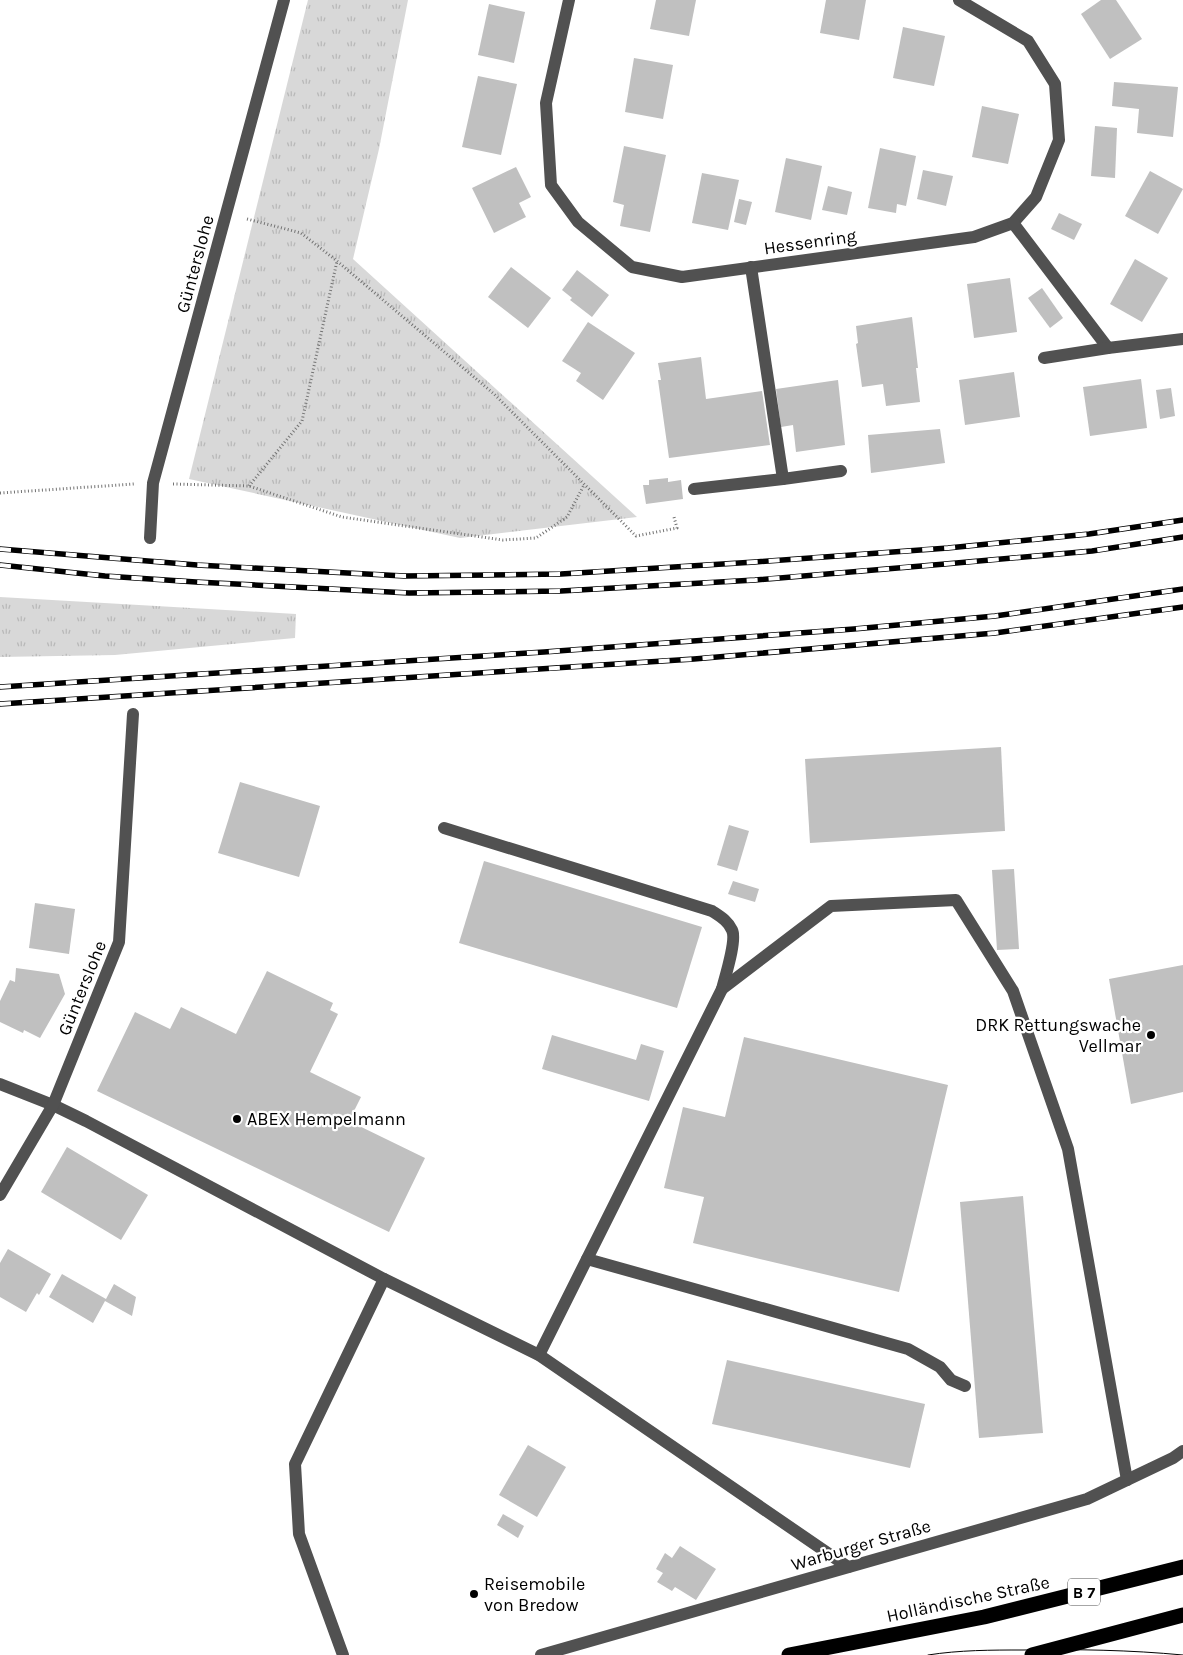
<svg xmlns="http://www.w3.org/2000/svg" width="1183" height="1655" viewBox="0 0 1183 1655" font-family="Karla,sans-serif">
  <defs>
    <pattern id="grass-tufts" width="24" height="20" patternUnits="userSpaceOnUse" patternTransform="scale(1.25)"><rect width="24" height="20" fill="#d8d8d8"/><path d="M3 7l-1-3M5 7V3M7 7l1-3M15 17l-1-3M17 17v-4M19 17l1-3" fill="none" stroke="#b8b8b8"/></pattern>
  </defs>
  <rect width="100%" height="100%" fill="#fff"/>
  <g fill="url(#grass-tufts)">
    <path d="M 308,0 L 408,0 L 379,149 L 353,259 L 637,517 L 460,538 L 189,479 Z"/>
    <path d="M 0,597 L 296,614 L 295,638 L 115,655 L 0,657 Z"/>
  </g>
  <g fill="#c0c0c0">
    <path d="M 656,0 L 696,0 L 689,36 L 650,29 Z"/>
    <path d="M 826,0 L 866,0 L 859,40 L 820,33 Z"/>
    <path d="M 1101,0 L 1116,0 L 1142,39 L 1110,59 L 1081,14 Z"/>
    <path d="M 489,4 L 525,12 L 514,63 L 478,55 Z"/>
    <path d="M 903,27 L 945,36 L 934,86 L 893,78 Z"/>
    <path d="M 634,58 L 673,65 L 663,119 L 625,112 Z"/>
    <path d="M 478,76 L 517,84 L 501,155 L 462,147 Z"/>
    <path d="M 1114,82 L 1178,87 L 1173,137 L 1137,133 L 1139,109 L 1112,106 Z"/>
    <path d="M 982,106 L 1019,114 L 1008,164 L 972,157 Z"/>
    <path d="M 1095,126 L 1117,128 L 1115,178 L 1091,176 Z"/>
    <path d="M 624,146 L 666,155 L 650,232 L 620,226 L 624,205 L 613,202 Z"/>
    <path d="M 880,148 L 916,156 L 906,206 L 897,204 L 896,213 L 868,208 Z"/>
    <path d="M 786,158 L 822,166 L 811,220 L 775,212 Z"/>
    <path d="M 516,167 L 531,197 L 519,203 L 526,217 L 494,233 L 472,188 Z"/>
    <path d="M 923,170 L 953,176 L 946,206 L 917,199 Z"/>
    <path d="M 1150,171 L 1183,189 L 1158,234 L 1125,216 Z"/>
    <path d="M 702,173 L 739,180 L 728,230 L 692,223 Z"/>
    <path d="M 828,186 L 852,192 L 847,215 L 822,210 Z"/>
    <path d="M 739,199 L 752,202 L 746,225 L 734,222 Z"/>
    <path d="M 1059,213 L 1082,224 L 1074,240 L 1051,229 Z"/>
    <path d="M 1135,259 L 1168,278 L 1142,322 L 1110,304 Z"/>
    <path d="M 511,267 L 551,298 L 528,328 L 488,297 Z"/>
    <path d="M 577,270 L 609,295 L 592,317 L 570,300 L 572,298 L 562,290 Z"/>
    <path d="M 1010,278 L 1017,332 L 974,338 L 967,284 Z"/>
    <path d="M 1042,288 L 1063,318 L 1050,328 L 1028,298 Z"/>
    <path d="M 912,317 L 918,368 L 916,368 L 920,402 L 886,406 L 883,384 L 862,387 L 856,344 L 858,343 L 856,326 Z"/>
    <path d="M 588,322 L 635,353 L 603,400 L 576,381 L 581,373 L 562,361 Z"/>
    <path d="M 701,357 L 706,399 L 762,391 L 770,445 L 669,458 L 658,380 L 661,380 L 658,363 Z"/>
    <path d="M 1014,372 L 1020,417 L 965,425 L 959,380 Z"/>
    <path d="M 1141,379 L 1147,428 L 1090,436 L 1083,387 Z"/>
    <path d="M 838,380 L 845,445 L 796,452 L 793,425 L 781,427 L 776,389 Z"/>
    <path d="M 1171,388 L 1175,416 L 1160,419 L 1156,390 Z"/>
    <path d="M 940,429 L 945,463 L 871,473 L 868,435 Z"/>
    <path d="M 668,478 L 668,482 L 681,480 L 683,499 L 646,504 L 643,485 L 649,485 L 649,480 Z"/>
    <path d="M 1001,747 L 1005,831 L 810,843 L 805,759 Z"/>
    <path d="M 240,782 L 320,806 L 299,877 L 218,853 Z"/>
    <path d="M 729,825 L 749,831 L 737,871 L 717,865 Z"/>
    <path d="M 484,861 L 702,927 L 677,1008 L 459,943 Z"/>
    <path d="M 1014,869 L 1019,949 L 997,950 L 992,870 Z"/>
    <path d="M 733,881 L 759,889 L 755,902 L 728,894 Z"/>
    <path d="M 35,903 L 75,909 L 69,954 L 29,948 Z"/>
    <path d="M 1183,965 L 1183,1092 L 1131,1104 L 1109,979 Z"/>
    <path d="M 16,968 L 59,974 L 65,994 L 40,1038 L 24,1030 L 23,1033 L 0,1022 L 0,1001 L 10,980 L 15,982 Z"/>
    <path d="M 267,971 L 333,1003 L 330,1010 L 338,1014 L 310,1072 L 361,1097 L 349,1121 L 425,1158 L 389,1232 L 97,1091 L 135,1012 L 170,1029 L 181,1007 L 236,1034 Z"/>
    <path d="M 552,1035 L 636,1060 L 641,1044 L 664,1051 L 649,1101 L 542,1069 Z"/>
    <path d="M 744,1037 L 948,1085 L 899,1292 L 693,1243 L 704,1197 L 664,1188 L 683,1107 L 725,1117 Z"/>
    <path d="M 67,1147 L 148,1195 L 121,1240 L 41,1192 Z"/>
    <path d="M 1023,1196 L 1043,1433 L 979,1438 L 960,1202 Z"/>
    <path d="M 8,1249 L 51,1274 L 39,1295 L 37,1293 L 26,1312 L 0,1297 L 0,1263 Z"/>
    <path d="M 62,1274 L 106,1299 L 114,1284 L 136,1297 L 132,1316 L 105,1301 L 93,1323 L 49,1297 Z"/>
    <path d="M 727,1360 L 925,1404 L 910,1468 L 712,1424 Z"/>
    <path d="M 528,1445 L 566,1467 L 537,1517 L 499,1495 Z"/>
    <path d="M 503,1514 L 524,1526 L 518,1538 L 497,1525 Z"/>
    <path d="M 680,1546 L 716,1569 L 696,1600 L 675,1587 L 672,1591 L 657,1582 L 663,1573 L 656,1569 L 665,1553 L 672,1558 Z"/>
  </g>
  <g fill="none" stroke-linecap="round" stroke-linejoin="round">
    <g stroke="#737373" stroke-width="3" stroke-dasharray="1 2.5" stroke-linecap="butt">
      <path d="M 247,219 L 301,233 L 337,261 L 494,394 L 636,536 L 677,528 L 674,517"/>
      <path d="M 173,484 L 249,486 L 342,517 L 503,540 L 536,538 L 567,517 L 584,485"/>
      <path d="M 249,486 L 302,421 L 337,261"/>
      <path d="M 0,493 L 134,484"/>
    </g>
    <g stroke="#515151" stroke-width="12">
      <path d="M 569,0 L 546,103 L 551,185 L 578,222 L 632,267 L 682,277 L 974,237 L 1013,223 L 1036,197 L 1059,140 L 1055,84 L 1028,41 L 959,0"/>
      <path d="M 1013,223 L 1108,348 L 1183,339"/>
      <path d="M 751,267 L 783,479"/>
      <path d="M 1044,358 L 1108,348"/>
      <path d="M 694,489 L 783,479 L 841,471"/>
      <path d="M 150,538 L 153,483 L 284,0"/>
      <path d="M 444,828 L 712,911 C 721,917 728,921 732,930 C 737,940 725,977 722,989"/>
      <path d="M 0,1084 L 53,1105 L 86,1121 L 384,1279"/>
      <path d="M 0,1195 L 53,1105 L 119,942 L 133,714"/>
      <path d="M 587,1259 L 908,1349 L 940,1367 L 951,1380 L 965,1386"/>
      <path d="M 539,1355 L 722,989 L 831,906 L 956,900 L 1013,991 L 1068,1149 L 1127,1480"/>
      <path d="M 343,1655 L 299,1534 L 295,1464 L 384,1279 L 539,1355 L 848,1567"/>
      <path d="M 541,1655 L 1087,1499 L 1173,1458 L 1183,1451"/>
    </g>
    <g stroke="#000" stroke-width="15">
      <path d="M 789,1655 L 984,1617 L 1183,1567"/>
      <path d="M 1032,1655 L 1183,1615"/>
    </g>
    <path stroke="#000" stroke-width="1" d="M 928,1655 C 960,1650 991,1650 1023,1650 C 1076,1649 1130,1650 1183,1655"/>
    <defs>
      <g id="rail">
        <path d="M 0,549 L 197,565 L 404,576 L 561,574 L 755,562 L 948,548 L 1089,534 L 1183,520"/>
        <path d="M 0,565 L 105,576 L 196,582 L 409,593 L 561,591 L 755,580 L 945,564 L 1092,551 L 1183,537"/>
        <path d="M 0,687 L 544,652 L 854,629 L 995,616 L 1183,589"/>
        <path d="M 0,704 L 694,659 L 995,633 L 1183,607"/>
      </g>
    </defs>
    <use href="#rail" stroke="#000" stroke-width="5.5"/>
    <use href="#rail" stroke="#fff" stroke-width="4" stroke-dasharray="11" stroke-linecap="butt"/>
  </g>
  <g fill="#000" stroke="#fff" stroke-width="2">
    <circle cx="1151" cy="1035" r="5"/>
    <circle cx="237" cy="1119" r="5"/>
    <circle cx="474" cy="1594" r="5"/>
  </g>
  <g text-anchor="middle" stroke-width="4.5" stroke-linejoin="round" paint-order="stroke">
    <rect fill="#fff" stroke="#4c4c4c" stroke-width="1" x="1068" y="1578.5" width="32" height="27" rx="4"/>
    <g font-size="16" font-weight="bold" fill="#000">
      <text x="1084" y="1598">B 7</text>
    </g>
    <g font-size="18" fill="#000" stroke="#fff">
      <text transform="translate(810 242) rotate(-8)" y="6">Hessenring</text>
      <text transform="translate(195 264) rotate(-75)" y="6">Günterslohe</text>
      <text transform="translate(82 988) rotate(-68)" y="6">Günterslohe</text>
      <text transform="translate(861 1545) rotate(-16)" y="6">Warburger Straße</text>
      <text transform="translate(968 1599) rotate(-12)" y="6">Holländische Straße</text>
    </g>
    <g font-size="18" fill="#000" stroke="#fff" text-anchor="start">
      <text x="1141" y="1031" text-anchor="end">DRK Rettungswache<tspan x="1141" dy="21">Vellmar</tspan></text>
      <text x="247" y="1125">ABEX Hempelmann</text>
      <text x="484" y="1590">Reisemobile<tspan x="484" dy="21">von Bredow</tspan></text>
    </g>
  </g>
</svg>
